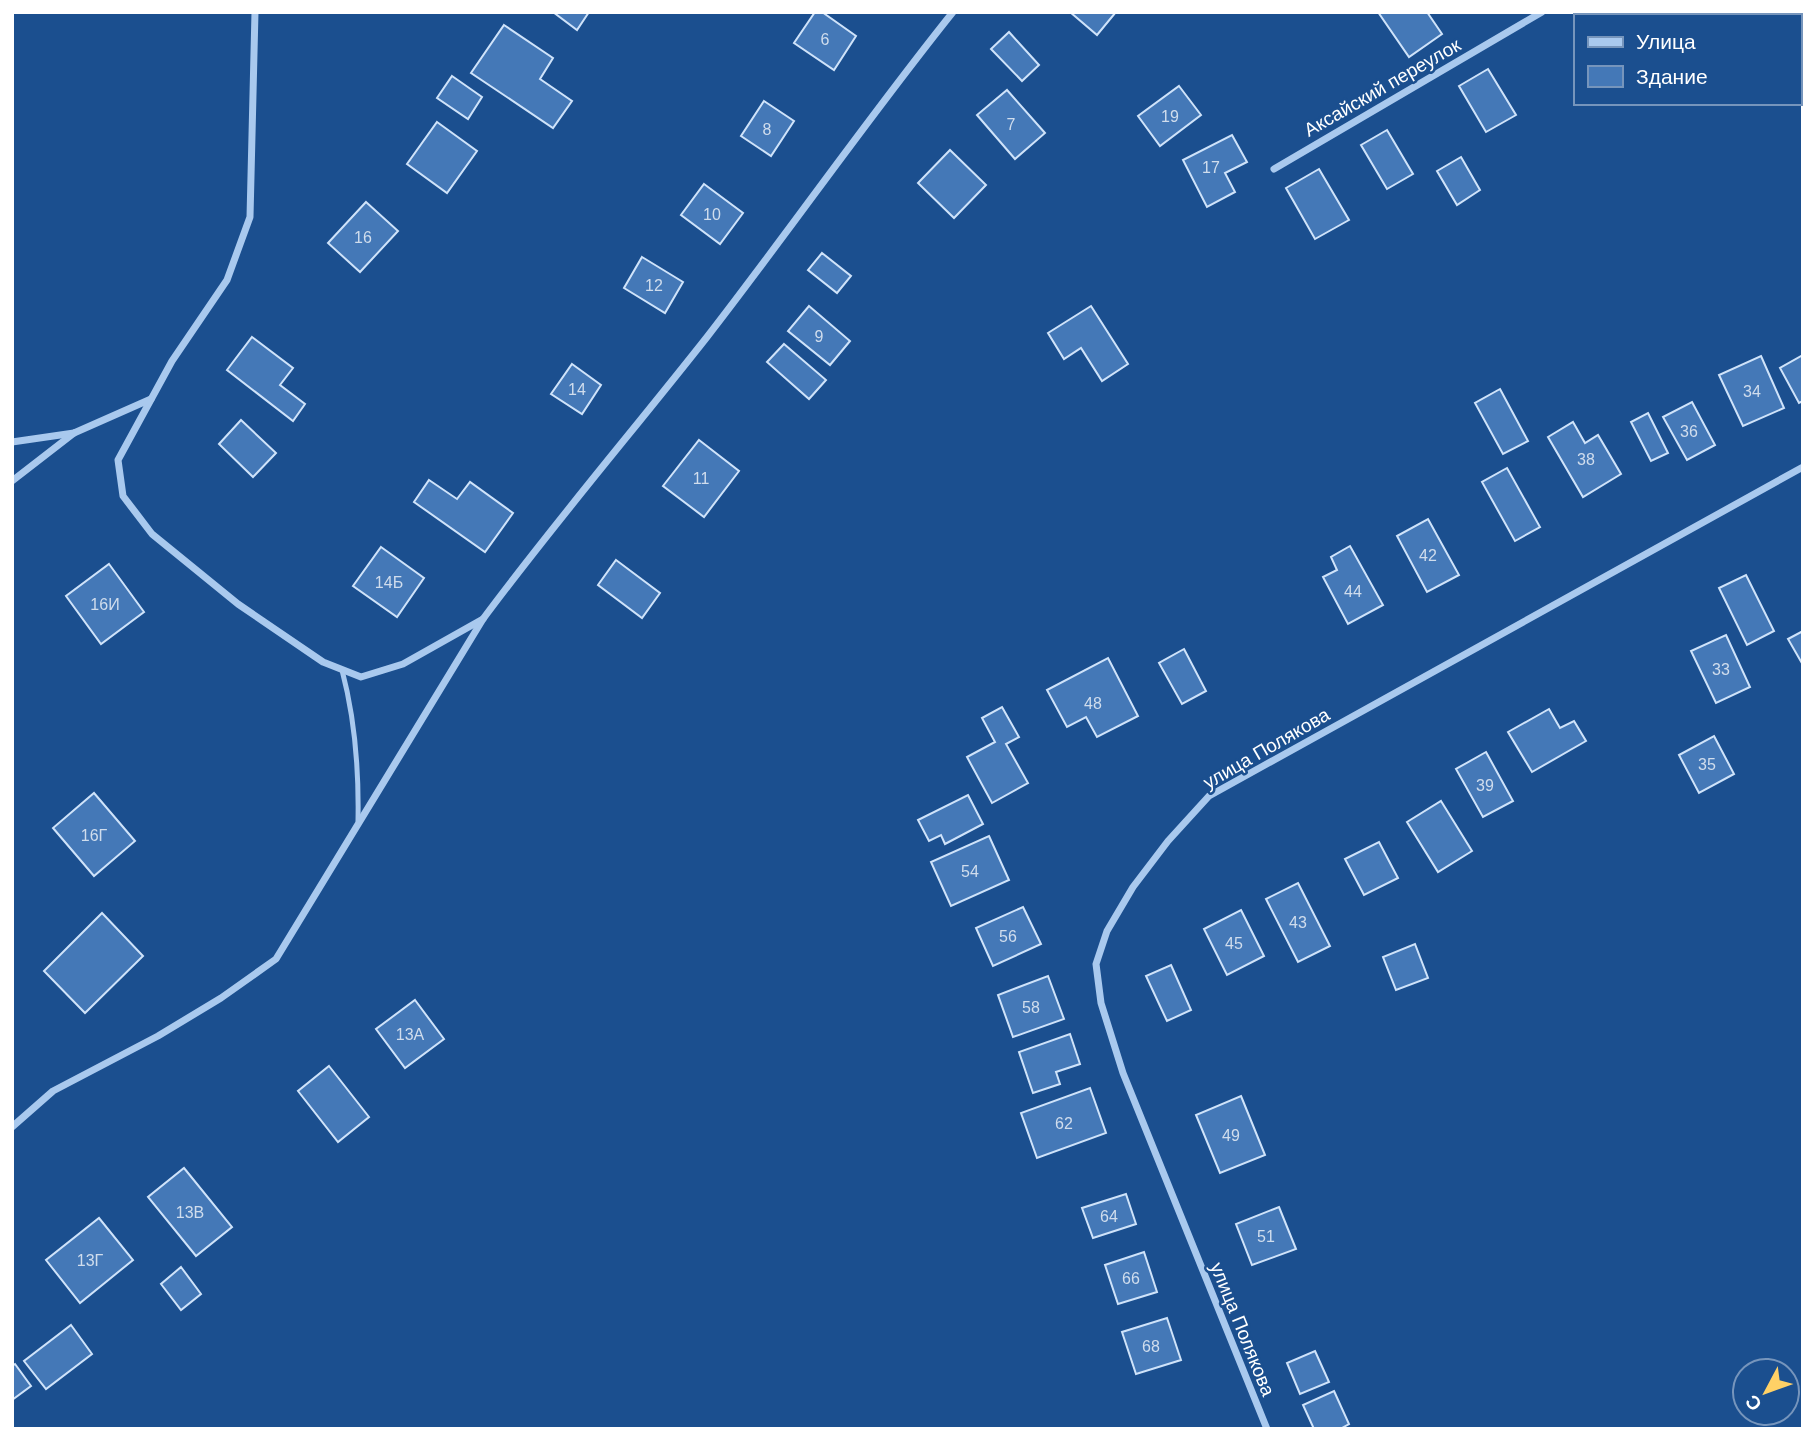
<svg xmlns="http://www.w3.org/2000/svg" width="1815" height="1441" viewBox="0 0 1815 1441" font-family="Arial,sans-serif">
  <rect width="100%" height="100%" fill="#1b4f8f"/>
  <g fill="#4478b7" stroke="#cfe3fa" stroke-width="2">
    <path d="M 553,12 L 589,12 L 577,30 Z"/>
    <path d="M 815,12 L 822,12 L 856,36 L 834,70 L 794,43 Z"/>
    <path d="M 1070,12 L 1116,12 L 1097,35 Z"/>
    <path d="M 1378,12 L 1427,12 L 1442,34 L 1409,57 Z"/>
    <path d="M 1617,12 L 1671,12 L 1673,16 L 1619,16 Z"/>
    <path d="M 504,25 L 553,58 L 540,79 L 572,101 L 553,128 L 471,73 Z"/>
    <path d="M 1009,32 L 1039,65 L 1022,81 L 991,49 Z"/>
    <path d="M 1488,69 L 1516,115 L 1486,132 L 1459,86 Z"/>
    <path d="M 452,76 L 482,97 L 468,119 L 437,98 Z"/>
    <path d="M 1179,86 L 1201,115 L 1160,146 L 1138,116 Z"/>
    <path d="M 1007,90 L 1045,133 L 1015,159 L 977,115 Z"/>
    <path d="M 764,101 L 794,121 L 771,156 L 741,136 Z"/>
    <path d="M 437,122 L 477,151 L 447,193 L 407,164 Z"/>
    <path d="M 1387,130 L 1413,174 L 1387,189 L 1361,145 Z"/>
    <path d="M 1232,135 L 1247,162 L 1225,173 L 1235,192 L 1207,207 L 1183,160 Z"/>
    <path d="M 950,150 L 986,185 L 954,218 L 918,183 Z"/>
    <path d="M 1461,157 L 1480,190 L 1457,205 L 1437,171 Z"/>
    <path d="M 1319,169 L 1349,220 L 1315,239 L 1286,188 Z"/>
    <path d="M 704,184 L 743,213 L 720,244 L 681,215 Z"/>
    <path d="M 366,202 L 398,231 L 360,272 L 328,243 Z"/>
    <path d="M 822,253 L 851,276 L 837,293 L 808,270 Z"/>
    <path d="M 642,257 L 683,282 L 665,313 L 624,288 Z"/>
    <path d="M 809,306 L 850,341 L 830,365 L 788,331 Z"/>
    <path d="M 1091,306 L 1128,364 L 1102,381 L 1081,348 L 1064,359 L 1048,333 Z"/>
    <path d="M 252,337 L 293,368 L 280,385 L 305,404 L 293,421 L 227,370 Z"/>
    <path d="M 784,344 L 826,380 L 809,399 L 767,362 Z"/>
    <path d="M 1803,355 L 1803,401 L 1799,403 L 1780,368 Z"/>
    <path d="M 1761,356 L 1784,408 L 1743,426 L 1719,375 Z"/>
    <path d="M 572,364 L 601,385 L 582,414 L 551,394 Z"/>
    <path d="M 1500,389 L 1528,441 L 1503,454 L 1475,403 Z"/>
    <path d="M 1692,402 L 1715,445 L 1687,460 L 1663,417 Z"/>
    <path d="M 1648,413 L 1668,453 L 1651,461 L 1631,422 Z"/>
    <path d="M 241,420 L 276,453 L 253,477 L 219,444 Z"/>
    <path d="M 1573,422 L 1585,443 L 1598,435 L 1621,474 L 1583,497 L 1548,437 Z"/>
    <path d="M 699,440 L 739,471 L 704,517 L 663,486 Z"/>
    <path d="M 1507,468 L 1540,527 L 1515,541 L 1482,482 Z"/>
    <path d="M 429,480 L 457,499 L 470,482 L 513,513 L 485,552 L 414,502 Z"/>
    <path d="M 1428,519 L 1459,575 L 1427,592 L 1397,536 Z"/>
    <path d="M 1350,546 L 1383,605 L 1348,624 L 1323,577 L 1337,570 L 1331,557 Z"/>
    <path d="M 381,547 L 424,578 L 397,617 L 353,586 Z"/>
    <path d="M 616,560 L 660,593 L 642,618 L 598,585 Z"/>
    <path d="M 109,564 L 144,612 L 101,644 L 66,596 Z"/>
    <path d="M 1746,575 L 1774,631 L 1747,645 L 1719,588 Z"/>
    <path d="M 1803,631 L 1803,665 L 1788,639 Z"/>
    <path d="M 1726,635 L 1750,687 L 1716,703 L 1691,651 Z"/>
    <path d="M 1184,649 L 1206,691 L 1182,704 L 1159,663 Z"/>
    <path d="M 1108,658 L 1138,716 L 1097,737 L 1086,717 L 1067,727 L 1047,690 Z"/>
    <path d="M 1002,707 L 1019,737 L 1006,744 L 1028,783 L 992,803 L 967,757 L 995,742 L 982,718 Z"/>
    <path d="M 1549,709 L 1560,728 L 1574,721 L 1586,741 L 1532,772 L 1508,732 Z"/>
    <path d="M 1714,736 L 1734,774 L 1699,793 L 1679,755 Z"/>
    <path d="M 1486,752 L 1513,801 L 1483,817 L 1456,769 Z"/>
    <path d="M 94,793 L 135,841 L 94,876 L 53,828 Z"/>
    <path d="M 968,795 L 983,824 L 945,844 L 941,835 L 929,841 L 918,820 Z"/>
    <path d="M 1441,801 L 1472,851 L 1438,872 L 1407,822 Z"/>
    <path d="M 989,836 L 1009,880 L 951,906 L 931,862 Z"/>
    <path d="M 1379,842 L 1398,878 L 1364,895 L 1345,859 Z"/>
    <path d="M 1298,883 L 1330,946 L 1298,962 L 1266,899 Z"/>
    <path d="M 1023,907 L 1041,944 L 993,966 L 976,928 Z"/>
    <path d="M 1241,910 L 1264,956 L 1227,975 L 1204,929 Z"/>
    <path d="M 102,913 L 143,956 L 85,1013 L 44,971 Z"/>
    <path d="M 1415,944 L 1428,978 L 1396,990 L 1383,957 Z"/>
    <path d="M 1171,965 L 1191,1010 L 1167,1021 L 1146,976 Z"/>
    <path d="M 1048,976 L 1064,1019 L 1013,1037 L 998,995 Z"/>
    <path d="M 415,1000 L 444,1039 L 405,1068 L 376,1029 Z"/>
    <path d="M 1070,1034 L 1080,1064 L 1056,1072 L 1060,1084 L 1033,1093 L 1019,1052 Z"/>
    <path d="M 329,1066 L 369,1117 L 338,1142 L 298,1091 Z"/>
    <path d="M 1090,1088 L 1106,1133 L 1037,1158 L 1021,1113 Z"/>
    <path d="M 1241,1096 L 1265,1155 L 1220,1173 L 1196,1115 Z"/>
    <path d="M 184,1168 L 232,1227 L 196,1256 L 148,1197 Z"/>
    <path d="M 1126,1194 L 1136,1224 L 1093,1238 L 1082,1208 Z"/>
    <path d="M 1279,1207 L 1296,1249 L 1252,1265 L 1236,1224 Z"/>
    <path d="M 99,1218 L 133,1260 L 80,1303 L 46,1260 Z"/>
    <path d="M 1144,1252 L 1157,1292 L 1118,1304 L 1105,1265 Z"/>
    <path d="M 181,1267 L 201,1294 L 181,1310 L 161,1284 Z"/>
    <path d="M 1167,1318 L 1181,1360 L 1136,1374 L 1122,1332 Z"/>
    <path d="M 71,1325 L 92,1354 L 46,1389 L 24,1361 Z"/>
    <path d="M 1315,1351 L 1329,1382 L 1300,1394 L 1287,1363 Z"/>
    <path d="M 15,1364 L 31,1386 L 12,1400 L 12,1366 Z"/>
    <path d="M 1334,1391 L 1349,1424 L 1340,1429 L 1314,1429 L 1303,1405 Z"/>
  </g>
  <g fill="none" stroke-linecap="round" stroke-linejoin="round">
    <path stroke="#a9c9ee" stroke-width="5" d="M 342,670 C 355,719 359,770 358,821"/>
    <g stroke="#a9c9ee" stroke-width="7">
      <path d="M 255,12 L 250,217 L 227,280 L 172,361 L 118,460 L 123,496 L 152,534 L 238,604 L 323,662 L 361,677 L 403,664 L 483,619"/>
      <path d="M 1274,169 L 1542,12"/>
      <path d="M 12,442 L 74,433 L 151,399"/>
      <path d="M 12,481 L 74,433"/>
      <path d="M 12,1127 L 53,1091 L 158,1036 L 221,998 L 276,959 L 483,619 C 555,522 633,431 707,337 C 790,230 868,118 953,12"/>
      <path d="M 1267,1429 L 1123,1073 L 1101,1003 L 1096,964 L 1107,931 L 1133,887 L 1168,841 L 1209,796 L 1803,467"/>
    </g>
  </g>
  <g text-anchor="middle" stroke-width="5" stroke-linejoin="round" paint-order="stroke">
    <g font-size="16" fill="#d0dded">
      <text x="825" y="45">6</text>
      <text x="1170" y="122">19</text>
      <text x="1011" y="130">7</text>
      <text x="767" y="135">8</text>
      <text x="1211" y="173">17</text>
      <text x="712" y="220">10</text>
      <text x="363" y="243">16</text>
      <text x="654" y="291">12</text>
      <text x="819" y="342">9</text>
      <text x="577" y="395">14</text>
      <text x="1752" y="397">34</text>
      <text x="1689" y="437">36</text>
      <text x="1586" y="465">38</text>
      <text x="701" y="484">11</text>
      <text x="1428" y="561">42</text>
      <text x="389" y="588">14Б</text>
      <text x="1353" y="597">44</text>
      <text x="105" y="610">16И</text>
      <text x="1721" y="675">33</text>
      <text x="1093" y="709">48</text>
      <text x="1707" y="770">35</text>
      <text x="1485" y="791">39</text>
      <text x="94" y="841">16Г</text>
      <text x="970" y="877">54</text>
      <text x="1298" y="928">43</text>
      <text x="1008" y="942">56</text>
      <text x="1234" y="949">45</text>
      <text x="1031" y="1013">58</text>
      <text x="410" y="1040">13А</text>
      <text x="1064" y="1129">62</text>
      <text x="1231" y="1141">49</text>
      <text x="190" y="1218">13В</text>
      <text x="1109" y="1222">64</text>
      <text x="1266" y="1242">51</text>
      <text x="90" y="1266">13Г</text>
      <text x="1131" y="1284">66</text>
      <text x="1151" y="1352">68</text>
    </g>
    <g font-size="19" fill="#fff" stroke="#1b4f8f">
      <text transform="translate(1382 87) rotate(-30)" y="7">Аксайский переулок</text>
      <text transform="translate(1266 748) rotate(-30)" y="7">улица Полякова</text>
      <text transform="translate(1243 1329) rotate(68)" y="7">улица Полякова</text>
    </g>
  </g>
  <rect width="1815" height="1441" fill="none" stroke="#ffffff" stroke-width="28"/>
  <rect x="1574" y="14" width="228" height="91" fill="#1b4f8f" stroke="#7695bc" stroke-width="2"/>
  <rect x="1588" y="37" width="35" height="10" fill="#a9c9ee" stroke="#7695bc" stroke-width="2"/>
  <text x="1636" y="49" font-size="21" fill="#ffffff">Улица</text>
  <rect x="1588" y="66" width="35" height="21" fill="#4478b7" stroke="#7695bc" stroke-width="2"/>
  <text x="1636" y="84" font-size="21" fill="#ffffff">Здание</text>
  <g transform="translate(1766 1392) rotate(229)"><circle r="33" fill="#1b4f8f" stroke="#7695bc" stroke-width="2"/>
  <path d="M0-5L12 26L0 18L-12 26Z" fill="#ffd166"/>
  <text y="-10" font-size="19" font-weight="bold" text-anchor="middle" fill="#ffffff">С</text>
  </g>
</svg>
